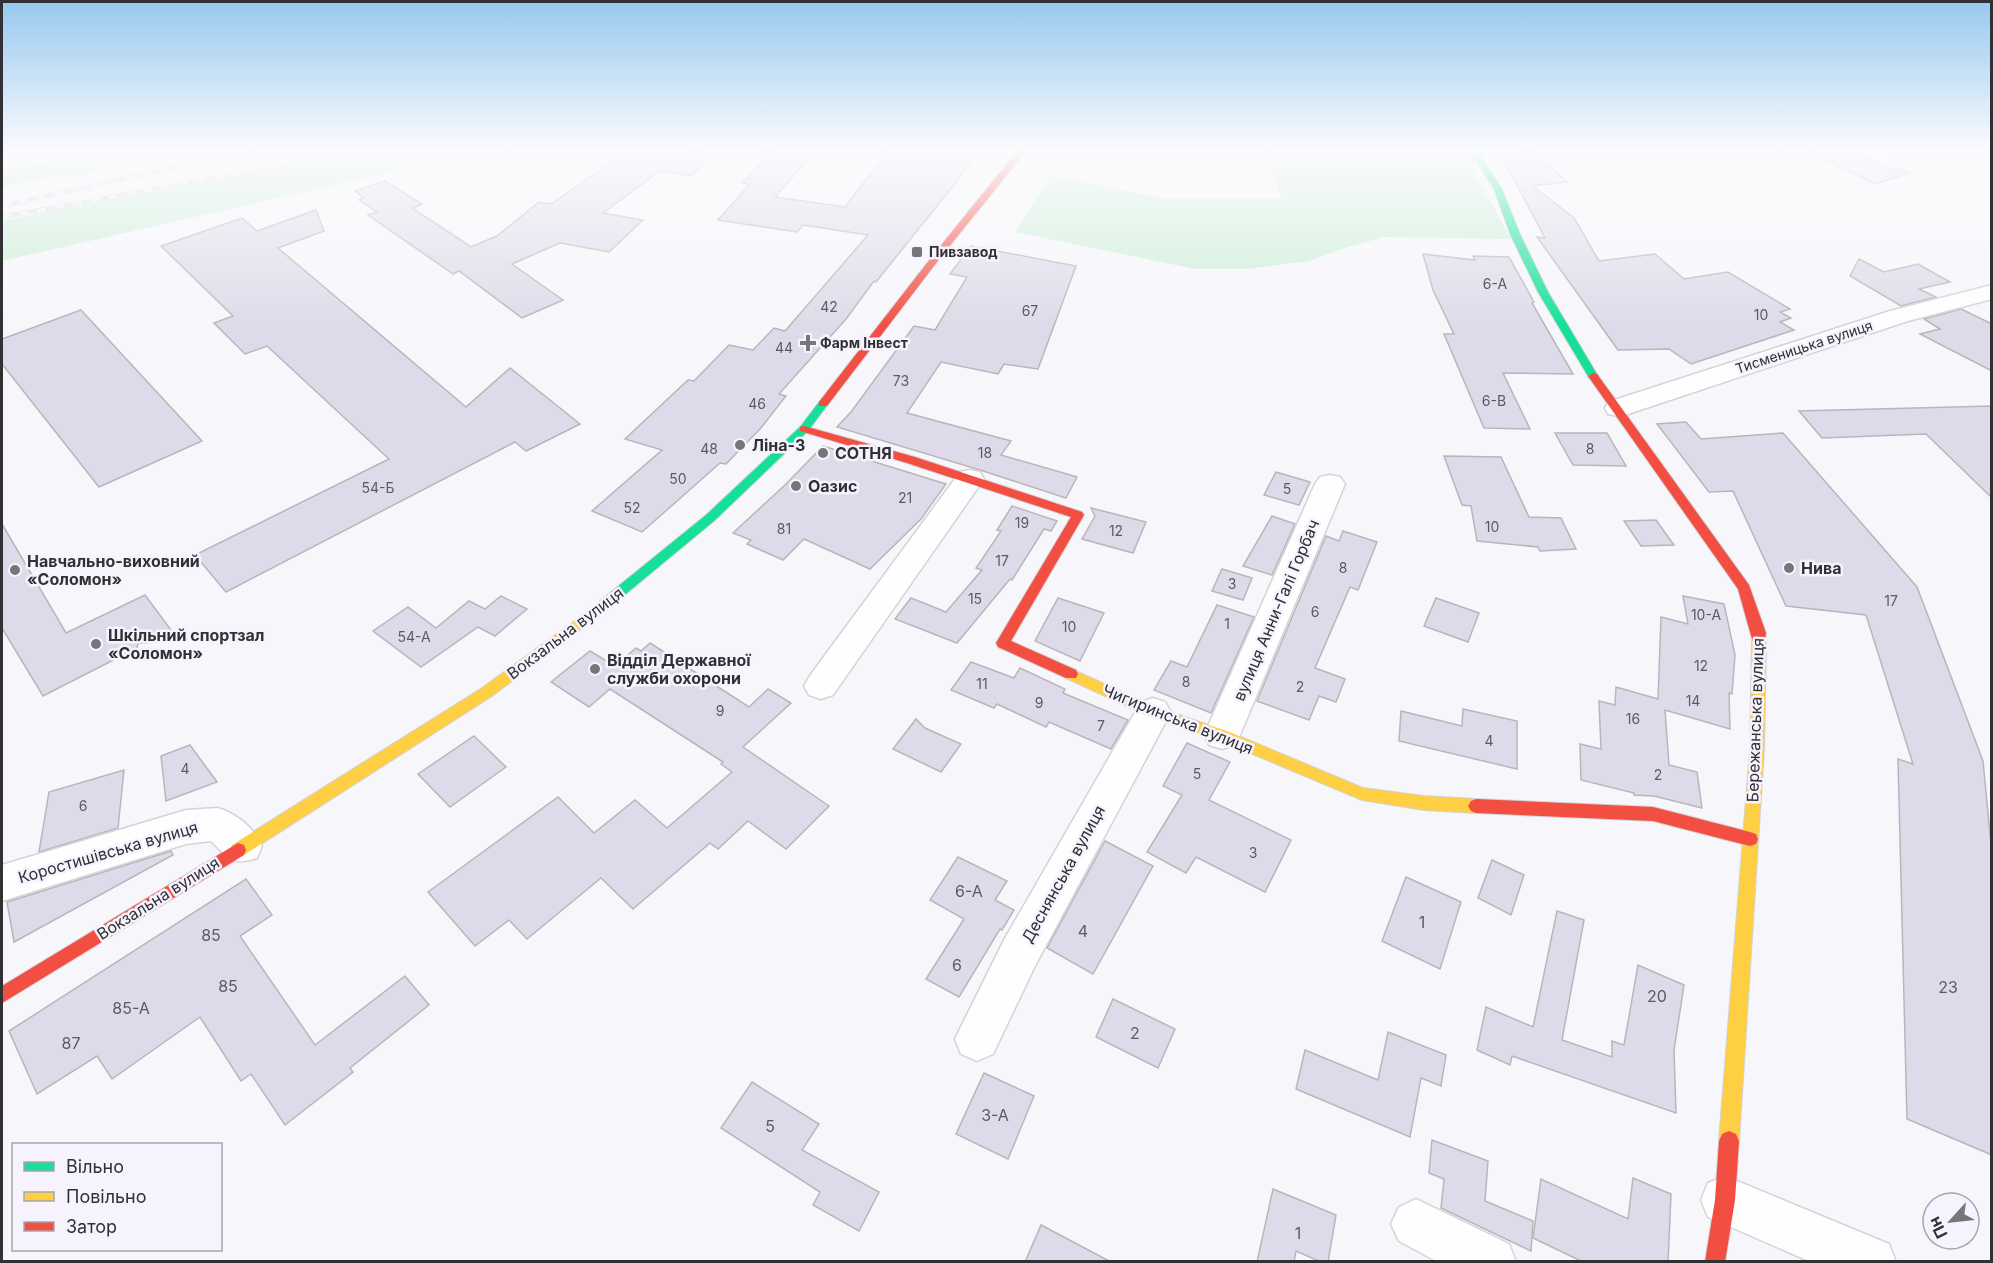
<svg xmlns="http://www.w3.org/2000/svg" width="1993" height="1263" viewBox="0 0 1993 1263" font-family="Inter,sans-serif">
  <rect width="100%" height="100%" fill="#f7f6fb"/>
  <g fill="#ceeed9">
    <path d="M 110,150 L 173,150 L 79,176 L 53,177 L 2,187 L 2,171 Z"/>
    <path d="M 384,150 L 462,150 L 379,175 L 2,261 L 2,221 L 164,187 Z"/>
    <path d="M 1268,150 L 1450,150 L 1471,166 L 1511,239 L 1384,237 L 1342,249 L 1309,261 L 1247,269 L 1195,269 L 1015,232 L 1051,175 L 1165,199 L 1282,199 L 1264,154 Z"/>
  </g>
  <g fill="#dfdae9" stroke="#b7b6ba" stroke-width="1.5">
    <path d="M 619,150 L 688,150 L 714,154 L 691,176 L 660,171 L 603,213 L 643,220 L 609,252 L 560,243 L 512,264 L 563,300 L 522,318 L 459,271 L 453,274 L 368,215 L 377,212 L 359,200 L 364,198 L 355,191 L 385,181 L 422,204 L 412,208 L 471,247 L 497,236 L 539,202 L 551,204 L 618,158 Z"/>
    <path d="M 770,150 L 816,150 L 775,197 L 845,207 L 889,150 L 977,150 L 973,156 L 975,156 L 954,185 L 912,237 L 876,282 L 874,281 L 846,319 L 779,394 L 786,396 L 760,429 L 726,464 L 720,463 L 642,532 L 592,511 L 662,450 L 625,439 L 688,380 L 694,381 L 729,345 L 753,350 L 774,328 L 785,331 L 868,235 L 803,225 L 797,232 L 718,220 L 750,184 L 742,183 L 764,161 L 769,162 Z"/>
    <path d="M 1491,150 L 1532,150 L 1567,182 L 1533,186 L 1574,218 L 1599,261 L 1655,254 L 1684,279 L 1728,272 L 1790,309 L 1780,312 L 1791,318 L 1780,322 L 1794,330 L 1691,364 L 1669,349 L 1618,350 L 1537,237 L 1545,238 L 1507,166 Z"/>
    <path d="M 1816,150 L 1855,150 L 1860,156 L 1887,169 L 1901,169 L 1910,173 L 1875,184 L 1814,155 Z"/>
    <path d="M 316,210 L 324,231 L 278,248 L 466,407 L 510,368 L 580,424 L 526,451 L 515,442 L 226,592 L 195,555 L 389,459 L 267,346 L 245,354 L 214,323 L 233,316 L 161,246 L 242,218 L 257,231 Z"/>
    <path d="M 971,246 L 1076,266 L 1038,369 L 1004,364 L 998,374 L 941,362 L 907,413 L 1011,441 L 1001,455 L 1077,477 L 1066,498 L 980,470 L 837,427 L 851,412 L 914,326 L 935,330 L 967,277 L 950,274 Z"/>
    <path d="M 1423,254 L 1475,260 L 1473,256 L 1509,257 L 1534,302 L 1532,303 L 1573,374 L 1503,373 L 1530,429 L 1484,428 L 1444,334 L 1454,334 L 1433,290 Z"/>
    <path d="M 1859,259 L 1884,272 L 1918,264 L 1950,282 L 1919,289 L 1936,297 L 1901,306 L 1850,276 Z"/>
    <path d="M 1961,309 L 1992,324 L 1992,371 L 1920,334 L 1940,329 L 1924,319 Z"/>
    <path d="M 81,310 L 202,441 L 99,487 L 2,364 L 2,339 Z"/>
    <path d="M 1992,406 L 1992,498 L 1926,434 L 1822,438 L 1799,411 Z"/>
    <path d="M 1686,422 L 1701,439 L 1783,433 L 1917,587 L 1983,761 L 1992,855 L 1992,1155 L 1907,1119 L 1898,759 L 1913,764 L 1866,615 L 1786,606 L 1733,491 L 1709,492 L 1657,424 Z"/>
    <path d="M 1555,433 L 1607,433 L 1626,466 L 1573,465 Z"/>
    <path d="M 823,446 L 946,484 L 921,519 L 870,569 L 804,539 L 783,560 L 747,544 L 751,540 L 733,533 L 786,484 Z"/>
    <path d="M 1444,456 L 1501,457 L 1529,517 L 1561,518 L 1576,549 L 1540,551 L 1538,547 L 1477,541 L 1471,506 L 1462,505 Z"/>
    <path d="M 1276,472 L 1310,482 L 1299,505 L 1264,495 Z"/>
    <path d="M 1012,506 L 1057,521 L 1051,531 L 1044,529 L 1012,580 L 1010,579 L 957,643 L 895,619 L 911,598 L 946,612 L 982,570 L 976,568 L 1001,531 L 997,530 Z"/>
    <path d="M 1091,508 L 1146,522 L 1133,553 L 1082,539 L 1095,516 Z"/>
    <path d="M 1272,516 L 1295,524 L 1272,575 L 1243,566 Z"/>
    <path d="M 1656,520 L 1674,545 L 1641,546 L 1624,521 Z"/>
    <path d="M 2,524 L 66,633 L 145,595 L 171,630 L 147,643 L 138,643 L 137,648 L 43,696 L 2,628 Z"/>
    <path d="M 1343,531 L 1377,542 L 1358,590 L 1350,587 L 1315,668 L 1345,679 L 1336,702 L 1319,696 L 1309,720 L 1257,701 L 1326,536 L 1339,541 Z"/>
    <path d="M 1222,569 L 1252,578 L 1243,600 L 1212,591 Z"/>
    <path d="M 501,596 L 527,609 L 495,636 L 478,627 L 421,667 L 373,631 L 408,607 L 436,628 L 469,601 L 485,609 Z"/>
    <path d="M 1683,596 L 1724,604 L 1735,655 L 1732,694 L 1729,693 L 1730,729 L 1665,710 L 1669,765 L 1697,772 L 1702,808 L 1654,796 L 1634,795 L 1634,793 L 1581,780 L 1580,744 L 1601,749 L 1599,701 L 1615,705 L 1616,687 L 1658,699 L 1661,617 L 1688,624 Z"/>
    <path d="M 1058,598 L 1104,613 L 1080,661 L 1035,641 Z"/>
    <path d="M 1436,598 L 1479,613 L 1468,642 L 1424,626 Z"/>
    <path d="M 1217,605 L 1254,617 L 1211,713 L 1154,690 L 1171,661 L 1187,667 Z"/>
    <path d="M 650,643 L 749,707 L 768,689 L 791,703 L 743,747 L 829,806 L 786,849 L 748,821 L 718,849 L 710,843 L 633,909 L 601,878 L 527,939 L 509,920 L 475,946 L 428,892 L 558,797 L 594,833 L 635,800 L 667,828 L 732,772 L 721,764 L 723,762 L 610,689 L 589,707 L 551,682 L 590,651 L 615,666 L 636,648 L 641,651 Z"/>
    <path d="M 971,662 L 1014,678 L 1020,668 L 1065,689 L 1063,693 L 1128,720 L 1111,749 L 1049,722 L 1046,727 L 997,704 L 994,708 L 951,690 Z"/>
    <path d="M 1463,709 L 1517,721 L 1517,769 L 1399,741 L 1401,711 L 1462,726 Z"/>
    <path d="M 916,719 L 925,728 L 961,744 L 941,772 L 893,749 Z"/>
    <path d="M 474,736 L 506,767 L 450,807 L 418,774 Z"/>
    <path d="M 1187,743 L 1230,762 L 1209,800 L 1291,840 L 1265,892 L 1196,857 L 1186,873 L 1147,852 L 1182,795 L 1163,786 Z"/>
    <path d="M 190,745 L 217,782 L 166,801 L 161,756 Z"/>
    <path d="M 124,770 L 118,828 L 39,852 L 49,792 Z"/>
    <path d="M 1105,841 L 1153,866 L 1093,974 L 1047,948 Z"/>
    <path d="M 171,851 L 173,855 L 14,942 L 7,902 Z"/>
    <path d="M 958,857 L 1007,881 L 995,900 L 1014,910 L 1002,930 L 1000,929 L 959,997 L 926,979 L 964,919 L 930,900 Z"/>
    <path d="M 1492,860 L 1524,875 L 1511,915 L 1478,898 Z"/>
    <path d="M 1406,877 L 1461,902 L 1440,969 L 1382,941 Z"/>
    <path d="M 246,879 L 272,915 L 240,936 L 315,1045 L 405,976 L 429,1005 L 350,1068 L 353,1072 L 285,1125 L 251,1074 L 241,1081 L 200,1017 L 112,1079 L 97,1056 L 37,1094 L 9,1031 Z"/>
    <path d="M 1557,911 L 1584,920 L 1562,1040 L 1612,1057 L 1612,1041 L 1624,1045 L 1638,965 L 1684,985 L 1674,1050 L 1676,1113 L 1512,1056 L 1510,1065 L 1477,1050 L 1486,1007 L 1533,1027 Z"/>
    <path d="M 1113,999 L 1175,1029 L 1158,1068 L 1096,1037 Z"/>
    <path d="M 1388,1032 L 1446,1055 L 1441,1086 L 1421,1078 L 1410,1137 L 1296,1089 L 1305,1050 L 1378,1080 Z"/>
    <path d="M 984,1073 L 1034,1096 L 1008,1159 L 956,1134 Z"/>
    <path d="M 752,1082 L 819,1124 L 802,1150 L 879,1192 L 859,1231 L 813,1205 L 820,1192 L 721,1128 Z"/>
    <path d="M 1432,1140 L 1488,1161 L 1485,1201 L 1533,1221 L 1531,1251 L 1441,1208 L 1444,1179 L 1429,1173 Z"/>
    <path d="M 1633,1178 L 1671,1194 L 1668,1262 L 1583,1262 L 1533,1238 L 1541,1179 L 1628,1219 Z"/>
    <path d="M 1273,1189 L 1336,1215 L 1328,1262 L 1321,1262 L 1296,1251 L 1294,1262 L 1257,1262 Z"/>
    <path d="M 1041,1225 L 1111,1262 L 1025,1262 Z"/>
  </g>
  <g fill="none" stroke-linecap="round" stroke-linejoin="round">
    <defs>
      <g id="street">
        <path d="M 1858,150 C 1874,150 1895,148 1905,163 L 1902,167 L 1888,167 L 1861,154 Z"/>
        <path d="M 1992,285 L 1992,299 L 1908,321 L 1628,414 L 1618,416 L 1608,414 L 1605,408 L 1608,402 L 1890,311 Z"/>
        <path d="M 970,470 L 980,472 L 984,479 L 833,695 L 821,699 L 809,695 L 804,686 L 809,677 L 960,472 Z"/>
        <path d="M 1330,475 L 1340,477 L 1345,484 L 1240,735 L 1235,745 L 1222,749 L 1209,745 L 1204,735 L 1315,484 L 1320,477 Z"/>
        <path d="M 1153,698 L 1165,702 L 1171,712 L 1034,968 L 993,1054 L 977,1061 L 961,1054 L 955,1039 L 1004,940 L 1141,702 Z"/>
        <path d="M 218,808 C 237,814 254,828 262,846 L 257,858 C 233,867 228,857 211,841 L 186,844 L 2,901 L 2,865 L 186,810 Z"/>
        <path d="M 1725,1176 L 1889,1244 L 1896,1262 L 1811,1262 L 1708,1217 L 1701,1200 L 1708,1183 Z"/>
        <path d="M 1416,1199 L 1509,1244 L 1516,1262 L 1438,1262 L 1399,1241 L 1391,1224 L 1399,1207 Z"/>
      </g>
      <g id="fast">
        <path d="M 1469,150 L 1477,150 L 1502,189 L 1520,234 L 1548,292 L 1598,376 L 1597,378 L 1589,378 L 1588,376 L 1538,292 L 1510,234 L 1494,189 Z"/>
        <path d="M 823,401 L 828,404 L 808,431 L 714,521 L 610,607 L 600,607 L 598,604 L 600,601 L 706,515 L 800,427 L 819,402 Z"/>
      </g>
      <g id="slow">
        <path d="M 605,599 L 612,604 L 610,607 L 492,696 L 244,855 L 238,857 L 232,855 L 230,850 L 232,845 L 482,688 Z"/>
        <path d="M 1759,637 L 1764,638 L 1766,642 L 1764,749 L 1739,1141 L 1736,1148 L 1729,1151 L 1722,1148 L 1719,1141 L 1750,749 L 1752,642 L 1754,638 Z"/>
        <path d="M 1071,669 L 1158,708 L 1227,731 L 1363,788 L 1424,796 L 1476,799 L 1481,801 L 1484,806 L 1481,811 L 1476,813 L 1424,810 L 1362,800 L 1217,739 L 1148,716 L 1066,678 L 1064,674 L 1066,670 Z"/>
      </g>
      <g id="jam">
        <path d="M 1018,150 L 1027,150 L 940,258 L 827,406 L 819,406 L 819,402 L 934,254 Z"/>
        <path d="M 1593,373 L 1597,374 L 1749,585 L 1766,633 L 1764,646 L 1754,646 L 1738,589 L 1588,376 Z"/>
        <path d="M 804,426 L 915,457 L 1082,512 L 1084,515 L 1011,641 L 1076,670 L 1078,674 L 1076,678 L 1066,678 L 998,647 L 996,643 L 1071,517 L 907,463 L 800,431 L 800,427 Z"/>
        <path d="M 1476,799 L 1653,807 L 1750,832 L 1756,834 L 1758,839 L 1756,844 L 1750,846 L 1653,821 L 1476,813 L 1471,811 L 1468,806 L 1471,801 Z"/>
        <path d="M 238,843 L 244,845 L 246,850 L 244,855 L 2,1003 L 2,986 Z"/>
        <path d="M 1729,1131 L 1736,1134 L 1739,1141 L 1735,1200 L 1725,1262 L 1705,1262 L 1715,1200 L 1719,1141 L 1722,1134 Z"/>
      </g>
    </defs>
    <use href="#street" stroke="#d4d3d7" stroke-width="3"/>
    <use href="#fast" stroke="#d4d3d7" stroke-width="2"/>
    <use href="#slow" stroke="#d4d3d7" stroke-width="2"/>
    <use href="#jam" stroke="#d4d3d7" stroke-width="2"/>
    <use href="#street" fill="#fefefe" fill-rule="evenodd"/>
    <use href="#fast" fill="#16e098" fill-rule="evenodd"/>
    <use href="#slow" fill="#ffcf43" fill-rule="evenodd"/>
    <use href="#jam" fill="#f24e42" fill-rule="evenodd"/>
    <defs>
      <g id="rail">
        <path d="M 2,206 L 252,150"/>
        <path d="M 2,217 L 369,150"/>
      </g>
    </defs>
    <use href="#rail" stroke="#dcdcdd" stroke-width="4.5"/>
    <use href="#rail" stroke="#f6f3fe" stroke-width="3" stroke-dasharray="9" stroke-linecap="butt"/>
  </g>
  <linearGradient id="sky" x2="0" y2="1"><stop stop-color="#96c8ef"/><stop offset="0.46" stop-color="#fbfbfd"/><stop offset="1" stop-color="#fbfbfd" stop-opacity="0"/></linearGradient>
  <rect width="1993" height="327" fill="url(#sky)"/>
  <g fill="#76757a" stroke="#f6f3fe" stroke-width="2">
    <rect x="911" y="246" width="12" height="12" rx="3"/>
    <path d="M805 334h6v6h6v6h-6v6h-6v-6h-6v-6h6z"/>
    <circle cx="740" cy="445" r="6"/>
    <circle cx="823" cy="453" r="6"/>
    <circle cx="796" cy="486" r="6"/>
    <circle cx="1789" cy="568" r="6"/>
    <circle cx="15" cy="570" r="6"/>
    <circle cx="96" cy="644" r="6"/>
    <circle cx="595" cy="669" r="6"/>
  </g>
  <g text-anchor="middle" stroke-width="5" stroke-linejoin="round" paint-order="stroke">
    <g font-size="14" font-weight="bold" fill="#313034" stroke="#f6f3fe" text-anchor="start">
      <text x="929" y="257">Пивзавод</text>
      <text x="820" y="348">Фарм Інвест</text>
    </g>
    <g font-size="14" fill="#5c5a61">
      <text x="1495" y="289">6-А</text>
      <text x="829" y="312">42</text>
      <text x="1030" y="316">67</text>
      <text x="1761" y="320">10</text>
      <text x="784" y="353">44</text>
      <text x="901" y="386">73</text>
      <text x="1494" y="406">6-В</text>
      <text x="757" y="409">46</text>
      <text x="709" y="454">48</text>
      <text x="1590" y="454">8</text>
      <text x="985" y="458">18</text>
      <text x="678" y="484">50</text>
      <text x="378" y="493">54-Б</text>
      <text x="1287" y="494">5</text>
      <text x="905" y="503">21</text>
      <text x="632" y="513">52</text>
      <text x="1022" y="528">19</text>
      <text x="1492" y="532">10</text>
      <text x="784" y="534">81</text>
      <text x="1116" y="536">12</text>
      <text x="1002" y="566">17</text>
      <text x="1343" y="573">8</text>
      <text x="1232" y="589">3</text>
      <text x="975" y="604">15</text>
      <text x="1891" y="606">17</text>
      <text x="1315" y="617">6</text>
      <text x="1706" y="620">10-А</text>
      <text x="1227" y="629">1</text>
      <text x="1069" y="632">10</text>
      <text x="414" y="642">54-А</text>
      <text x="1701" y="671">12</text>
      <text x="1186" y="687">8</text>
      <text x="982" y="689">11</text>
      <text x="1300" y="692">2</text>
      <text x="1693" y="706">14</text>
      <text x="1039" y="708">9</text>
      <text x="720" y="716">9</text>
      <text x="1633" y="724">16</text>
      <text x="1101" y="731">7</text>
      <text x="1489" y="746">4</text>
      <text x="185" y="774">4</text>
      <text x="1197" y="779">5</text>
      <text x="1658" y="780">2</text>
      <text x="83" y="811">6</text>
      <text x="1253" y="858">3</text>
    </g>
    <g font-size="14" fill="#313034" stroke="#f6f3fe">
      <text transform="translate(1804 347) rotate(-18)" y="5">Тисменицька вулиця</text>
    </g>
    <g font-size="16" font-weight="bold" fill="#313034" stroke="#f6f3fe" text-anchor="start">
      <text x="752" y="451">Ліна-3</text>
      <text x="835" y="459">СОТНЯ</text>
      <text x="808" y="492">Оазис</text>
      <text x="27" y="567">Навчально-виховний<tspan x="27" dy="18">«Соломон»</tspan></text>
      <text x="1801" y="574">Нива</text>
      <text x="108" y="641">Шкільний спортзал<tspan x="108" dy="18">«Соломон»</tspan></text>
      <text x="607" y="666">Відділ Державної<tspan x="607" dy="18">служби охорони</tspan></text>
    </g>
    <g font-size="16" fill="#313034" stroke="#f6f3fe">
      <text transform="translate(1276 610) rotate(-67)" y="6">вулиця Анни-Галі Горбач</text>
      <text transform="translate(565 633) rotate(-37)" y="6">Вокзальна вулиця</text>
      <text transform="translate(1178 719) rotate(22)" y="6">Чигиринська вулиця</text>
      <text transform="translate(1755 720) rotate(-88)" y="6">Бережанська вулиця</text>
      <text transform="translate(108 852) rotate(-16)" y="6">Коростишівська вулиця</text>
      <text transform="translate(1063 874) rotate(-61)" y="6">Деснянська вулиця</text>
      <text transform="translate(158 898) rotate(-32)" y="6">Вокзальна вулиця</text>
    </g>
    <g font-size="16" fill="#5c5a61">
      <text x="969" y="897">6-А</text>
      <text x="1422" y="928">1</text>
      <text x="1083" y="937">4</text>
      <text x="211" y="941">85</text>
      <text x="957" y="971">6</text>
      <text x="228" y="992">85</text>
      <text x="1948" y="993">23</text>
      <text x="1657" y="1002">20</text>
      <text x="131" y="1014">85-А</text>
      <text x="1135" y="1039">2</text>
      <text x="71" y="1049">87</text>
      <text x="995" y="1121">3-А</text>
      <text x="770" y="1132">5</text>
      <text x="1298" y="1239">1</text>
    </g>
  </g>
  <rect width="1993" height="1263" fill="none" stroke="#313034" stroke-width="6"/>
  <rect x="12" y="1143" width="210" height="108" fill="#f6f3fe" stroke="#a7a5ad" stroke-width="1.5"/>
  <rect x="24" y="1162" width="30" height="9" fill="#16e098" stroke="#a7a5ad" stroke-width="1.5"/>
  <text x="66" y="1173" font-size="18" fill="#313034">Вільно</text>
  <rect x="24" y="1192" width="30" height="9" fill="#ffcf43" stroke="#a7a5ad" stroke-width="1.5"/>
  <text x="66" y="1203" font-size="18" fill="#313034">Повільно</text>
  <rect x="24" y="1222" width="30" height="9" fill="#f24e42" stroke="#a7a5ad" stroke-width="1.5"/>
  <text x="66" y="1233" font-size="18" fill="#313034">Затор</text>
  <g transform="translate(1951 1221) rotate(243)"><circle r="28" fill="#f6f3fe" stroke="#a7a5ad" stroke-width="1.5"/>
  <path d="M0-4.5L10 22L0 15L-10 22Z" fill="#76757a"/>
  <text y="-9" font-size="16" font-weight="bold" text-anchor="middle" fill="#313034">Пн</text>
  </g>
</svg>
